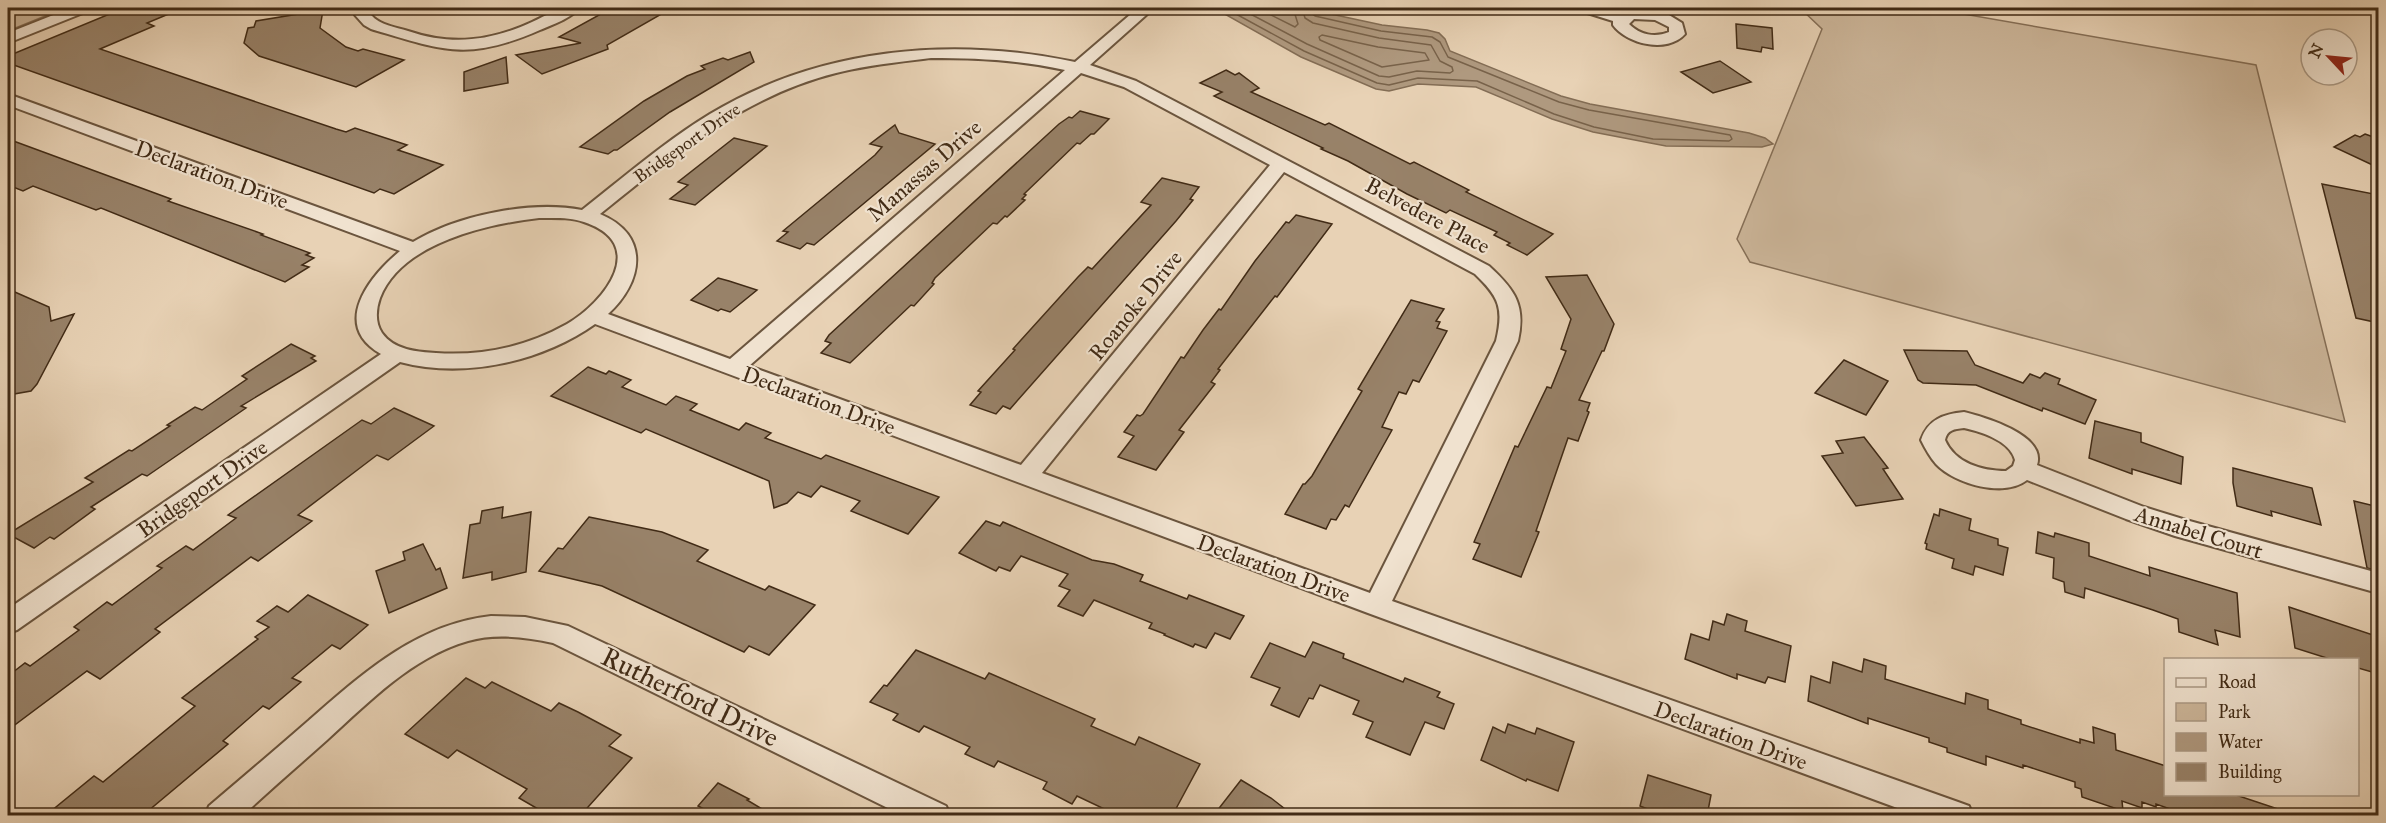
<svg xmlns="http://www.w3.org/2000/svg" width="2386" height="823" viewBox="0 0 2386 823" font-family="'IM FELL Great Primer',serif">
  <rect width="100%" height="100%" fill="#e8d2b5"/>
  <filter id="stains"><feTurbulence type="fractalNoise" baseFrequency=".00333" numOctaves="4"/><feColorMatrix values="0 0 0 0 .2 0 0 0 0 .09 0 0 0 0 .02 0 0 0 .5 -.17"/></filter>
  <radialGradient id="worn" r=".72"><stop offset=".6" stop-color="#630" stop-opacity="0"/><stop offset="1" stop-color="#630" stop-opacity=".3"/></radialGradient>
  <g fill="#ccb69a" stroke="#867058" stroke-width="1.5">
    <path d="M 8,8 L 65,8 L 8,31 Z"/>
    <path d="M 1800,8 L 1929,8 L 2256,65 L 2345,422 L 1750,262 L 1737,239 L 1822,29 Z"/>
  </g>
  <path fill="#af997f" stroke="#836d55" stroke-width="1.5" d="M 1214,8 L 1303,8 L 1382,25 L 1427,30 L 1439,33 L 1445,39 L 1450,51 L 1561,96 L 1590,104 L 1749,133 L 1765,138 L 1773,144 L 1762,147 L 1666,146 L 1593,132 L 1552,119 L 1476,87 L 1418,84 L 1389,91 L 1376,89 L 1301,57 Z"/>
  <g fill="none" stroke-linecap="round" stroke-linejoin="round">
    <g stroke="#78624a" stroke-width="1.5">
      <path d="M 1225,8 L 1304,51 L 1377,83 L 1389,85 L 1418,78 L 1477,81 L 1554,114 L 1594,127 L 1653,139 L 1729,141 L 1732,139 L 1730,135 L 1589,110 L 1559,102 L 1448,57 L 1440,42 L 1432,37 L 1381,31 L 1315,16 L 1311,13 L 1310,8"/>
      <path d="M 1239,8 L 1307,44 L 1379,76 L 1389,77 L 1417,71 L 1450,73 L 1453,71 L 1452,67 L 1440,61 L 1431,45 L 1379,38 L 1313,23 L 1305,18 L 1302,8"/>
      <path d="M 1257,8 L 1295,27 L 1298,24 L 1293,8"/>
      <path d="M 1322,35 L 1378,47 L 1425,53 L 1429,60 L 1382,67 L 1320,40 L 1319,37 Z"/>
    </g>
  </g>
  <g fill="#988269" stroke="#412b16" stroke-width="1.5">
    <path d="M 124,8 L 183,8 L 147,23 L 154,26 L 100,49 L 336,129 L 346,132 L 355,128 L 407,145 L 398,150 L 443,165 L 394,194 L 380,189 L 374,193 L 8,63 L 8,56 Z"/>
    <path d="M 624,8 L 672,8 L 607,45 L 608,49 L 542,74 L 516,55 L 581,43 L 559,37 L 608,10 L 617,11 Z"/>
    <path d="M 323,10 L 320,28 L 346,47 L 358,51 L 363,49 L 404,60 L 356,87 L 259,56 L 244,43 L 248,28 L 254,27 L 256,21 Z"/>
    <path d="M 1736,24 L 1772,28 L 1773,49 L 1762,47 L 1761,52 L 1737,48 Z"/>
    <path d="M 750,52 L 754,62 L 670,112 L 617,150 L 614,150 L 608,154 L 580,147 L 644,101 L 687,76 L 705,69 L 701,66 L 723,58 L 728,60 Z"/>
    <path d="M 506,57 L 508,83 L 464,91 L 464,72 Z"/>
    <path d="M 1720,61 L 1751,82 L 1713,93 L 1681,72 Z"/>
    <path d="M 1226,70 L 1235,75 L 1239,73 L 1259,88 L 1251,92 L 1325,125 L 1329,123 L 1410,164 L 1414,162 L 1469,190 L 1466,192 L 1553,234 L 1527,255 L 1507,245 L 1510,243 L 1494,235 L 1497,232 L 1450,210 L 1446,213 L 1407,194 L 1348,161 L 1321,149 L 1323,148 L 1214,96 L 1222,92 L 1200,83 Z"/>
    <path d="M 1080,111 L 1109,119 L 1094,134 L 1091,134 L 1080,144 L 1077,143 L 1024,194 L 1026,195 L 1022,199 L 1025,200 L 1007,217 L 1005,216 L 997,224 L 993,223 L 935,278 L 932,283 L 934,284 L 914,306 L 911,305 L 850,363 L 821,353 L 831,343 L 825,341 L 829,335 L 1059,124 L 1069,117 L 1072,118 Z"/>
    <path d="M 895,125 L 899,133 L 935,144 L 814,245 L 807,243 L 800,249 L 777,241 L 788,232 L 783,231 L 875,155 L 882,147 L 870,144 Z"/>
    <path d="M 2365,134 L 2379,139 L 2379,168 L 2334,147 L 2355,135 L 2360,137 Z"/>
    <path d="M 734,138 L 767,146 L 695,205 L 670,199 L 688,185 L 678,182 Z"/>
    <path d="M 8,139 L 171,199 L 168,201 L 263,234 L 261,235 L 310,253 L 306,255 L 314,258 L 302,265 L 309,267 L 285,282 L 101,208 L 96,210 L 33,186 L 23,191 L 8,185 Z"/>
    <path d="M 1162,178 L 1199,187 L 1190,199 L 1193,200 L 1176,221 L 1010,409 L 1003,406 L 996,414 L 970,405 L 981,392 L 978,391 L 1015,350 L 1013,349 L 1021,340 L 1078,277 L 1088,267 L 1092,269 L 1151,205 L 1141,202 Z"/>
    <path d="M 2322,184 L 2379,195 L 2379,323 L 2356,318 Z"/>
    <path d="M 1296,215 L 1332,224 L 1277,297 L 1275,296 L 1218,369 L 1220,370 L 1211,382 L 1215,384 L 1179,430 L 1184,432 L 1156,470 L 1118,457 L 1134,436 L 1124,432 L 1137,415 L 1140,416 L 1143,414 L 1181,357 L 1184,358 L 1203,330 L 1219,309 L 1221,310 L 1255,261 L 1286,222 L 1289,223 Z"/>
    <path d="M 1587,275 L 1614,324 L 1604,351 L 1602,351 L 1579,400 L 1590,403 L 1587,411 L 1589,412 L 1578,441 L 1568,438 L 1536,531 L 1539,532 L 1521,577 L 1473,559 L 1480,544 L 1474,542 L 1515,446 L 1518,447 L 1547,387 L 1551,388 L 1566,351 L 1561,349 L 1571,319 L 1546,277 Z"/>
    <path d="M 718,278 L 729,281 L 757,290 L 730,312 L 721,309 L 718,311 L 691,300 Z"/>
    <path d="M 8,289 L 49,307 L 51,321 L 74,314 L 37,384 L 31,391 L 8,395 Z"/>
    <path d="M 1411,300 L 1444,309 L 1436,321 L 1440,322 L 1437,328 L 1447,331 L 1419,382 L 1413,380 L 1406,394 L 1399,392 L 1382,427 L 1392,430 L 1349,507 L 1345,505 L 1336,520 L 1331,519 L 1326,529 L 1285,514 L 1303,484 L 1305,484 L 1312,476 L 1362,391 L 1358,389 Z"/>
    <path d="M 291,344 L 315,356 L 311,358 L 316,361 L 241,406 L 246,408 L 147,476 L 142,474 L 91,507 L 95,509 L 54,539 L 50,537 L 34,548 L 8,534 L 93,482 L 85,478 L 129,450 L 132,451 L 170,426 L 167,425 L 195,407 L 202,410 L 247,379 L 242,376 Z"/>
    <path d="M 1904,350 L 1967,351 L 1975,365 L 2023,383 L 2030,374 L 2040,378 L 2045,373 L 2060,379 L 2058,384 L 2096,400 L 2085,424 L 2043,408 L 2042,411 L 1976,385 L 1923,383 L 1918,380 Z"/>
    <path d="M 1844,360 L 1888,381 L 1866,415 L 1815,393 Z"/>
    <path d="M 588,367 L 606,374 L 609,371 L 631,380 L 622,387 L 666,405 L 676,396 L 697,404 L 690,410 L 739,430 L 746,423 L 771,433 L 765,438 L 821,459 L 826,455 L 939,497 L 908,534 L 851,511 L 860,501 L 821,486 L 811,497 L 798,492 L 787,503 L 774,508 L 769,481 L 646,429 L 641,433 L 551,396 Z"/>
    <path d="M 394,408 L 434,426 L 388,460 L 377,455 L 298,515 L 312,521 L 258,561 L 251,557 L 155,629 L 160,632 L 100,679 L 87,671 L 8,730 L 8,676 L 25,663 L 30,666 L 79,630 L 74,627 L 107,602 L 112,605 L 162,568 L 157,566 L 186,546 L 193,550 L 236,518 L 228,515 L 362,420 L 371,424 Z"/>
    <path d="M 2095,421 L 2141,433 L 2141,442 L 2183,457 L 2181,484 L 2132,469 L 2132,474 L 2089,458 Z"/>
    <path d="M 1864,437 L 1888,468 L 1883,469 L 1903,499 L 1856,506 L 1822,456 L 1843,453 L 1836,441 Z"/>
    <path d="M 2233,468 L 2312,488 L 2321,525 L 2271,511 L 2272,516 L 2237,506 L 2233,483 Z"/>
    <path d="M 2354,501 L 2379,507 L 2379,571 L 2367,568 Z"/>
    <path d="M 503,507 L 502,518 L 531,512 L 526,572 L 492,580 L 492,572 L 463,578 L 470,525 L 480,523 L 482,511 Z"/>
    <path d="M 1940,509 L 1971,519 L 1969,530 L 1998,539 L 1998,545 L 2008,548 L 2003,575 L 1975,566 L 1973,575 L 1952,568 L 1954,559 L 1926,549 L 1927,544 L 1925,543 L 1934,514 L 1939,516 Z"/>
    <path d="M 589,517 L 662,532 L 708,550 L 697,561 L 765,590 L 769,586 L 815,605 L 769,655 L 749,646 L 744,652 L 602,586 L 539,571 L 558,548 L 563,549 Z"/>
    <path d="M 986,521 L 1000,526 L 1003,522 L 1092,560 L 1114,564 L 1143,575 L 1140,581 L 1187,599 L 1189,595 L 1244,616 L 1230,639 L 1215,633 L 1206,648 L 1195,644 L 1193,647 L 1164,635 L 1165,634 L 1149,628 L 1152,623 L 1094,600 L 1083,616 L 1058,606 L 1070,590 L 1059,586 L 1068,574 L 1021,556 L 1010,571 L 999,567 L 996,571 L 959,553 Z"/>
    <path d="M 2038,532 L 2054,537 L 2055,533 L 2089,543 L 2089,556 L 2150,576 L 2149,567 L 2237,593 L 2240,637 L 2215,630 L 2218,645 L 2179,632 L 2178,619 L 2153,610 L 2085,588 L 2084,598 L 2065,592 L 2064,582 L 2053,578 L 2054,558 L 2036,553 Z"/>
    <path d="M 423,544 L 436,570 L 440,568 L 447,588 L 389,613 L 376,571 L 405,560 L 403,552 Z"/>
    <path d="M 308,595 L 368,625 L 340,649 L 332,645 L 292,678 L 301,682 L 269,709 L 263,706 L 223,741 L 228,744 L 142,816 L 45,816 L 94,776 L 103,782 L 195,706 L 182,698 L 258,639 L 255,637 L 269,627 L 257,621 L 277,606 L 288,612 Z"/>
    <path d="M 2289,607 L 2379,637 L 2379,674 L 2358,668 L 2358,660 L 2333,660 L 2295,648 Z"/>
    <path d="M 1727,614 L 1747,621 L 1745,631 L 1791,646 L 1785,682 L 1768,677 L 1765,683 L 1737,674 L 1737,679 L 1685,659 L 1691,634 L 1709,640 L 1713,621 L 1724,625 Z"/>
    <path d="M 1313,642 L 1344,654 L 1343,658 L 1403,682 L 1405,678 L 1440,692 L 1437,697 L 1454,704 L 1444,729 L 1425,722 L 1410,755 L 1366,737 L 1373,722 L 1353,714 L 1359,701 L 1320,685 L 1313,699 L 1309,698 L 1299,717 L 1271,705 L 1280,688 L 1251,677 L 1270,643 L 1305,657 Z"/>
    <path d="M 916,650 L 985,679 L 989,673 L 1095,719 L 1091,726 L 1135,745 L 1139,737 L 1200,764 L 1172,816 L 1119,816 L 1077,796 L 1072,804 L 1043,789 L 1047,782 L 998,761 L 994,767 L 965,754 L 970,747 L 924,726 L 919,732 L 893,720 L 898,714 L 870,702 L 884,685 L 887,686 Z"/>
    <path d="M 1864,659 L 1886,666 L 1885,679 L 1965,704 L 1966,693 L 1988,700 L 1988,709 L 2021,720 L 2021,724 L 2080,743 L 2080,739 L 2094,743 L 2093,727 L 2115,734 L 2116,750 L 2166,766 L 2166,795 L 2236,795 L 2287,812 L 2287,816 L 2190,816 L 2156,804 L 2156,807 L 2142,802 L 2142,808 L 2122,801 L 2123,811 L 2082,797 L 2081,789 L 2075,787 L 2075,782 L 2023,765 L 2023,768 L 1986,756 L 1986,765 L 1947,752 L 1947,748 L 1929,742 L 1929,738 L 1868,718 L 1868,724 L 1808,701 L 1811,676 L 1830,683 L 1833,662 L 1862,672 Z"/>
    <path d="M 466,678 L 485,688 L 492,682 L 551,711 L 559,703 L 578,712 L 621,735 L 609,746 L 632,758 L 580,816 L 550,816 L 519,798 L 527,789 L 457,750 L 448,758 L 405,734 Z"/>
    <path d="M 1508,724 L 1535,734 L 1537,728 L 1574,742 L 1558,791 L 1527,779 L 1526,781 L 1481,760 L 1493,727 L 1505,733 Z"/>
    <path d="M 1648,775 L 1711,795 L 1707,816 L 1665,816 L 1640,806 Z"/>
    <path d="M 1241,780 L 1271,798 L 1294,816 L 1213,816 Z"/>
    <path d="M 718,783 L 749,799 L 747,800 L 774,816 L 699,816 L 704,809 L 698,806 Z"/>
  </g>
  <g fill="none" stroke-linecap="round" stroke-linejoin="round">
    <defs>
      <g id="minor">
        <path d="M 71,8 L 91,8 L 88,11 L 8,43 L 8,33 Z"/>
        <path d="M 358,8 L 373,8 L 371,15 C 380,25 395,27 408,31 C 452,46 491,41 532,22 C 549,14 561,6 580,8 C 571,18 552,25 540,30 C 467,62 442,50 371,29 L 364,25 L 355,15 Z"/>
        <path d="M 1138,8 L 1154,8 L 1090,65 L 1136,81 L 1489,266 C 1515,290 1526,305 1518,341 L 1392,601 L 1958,802 L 1969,806 L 1973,816 L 1919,816 L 1368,613 L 595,324 C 541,362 464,379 400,362 L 17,630 L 8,633 L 8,609 L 381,354 C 330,325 370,276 400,251 L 8,105 L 8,94 L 413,242 C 457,215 532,200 582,210 C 624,177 664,142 710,114 C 819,48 951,36 1075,62 ZM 931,58 C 977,58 1020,60 1065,70 L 730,359 L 608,314 C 643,282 651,235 600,214 C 672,156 744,96 836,73 C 868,65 899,62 931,58 ZM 1081,73 L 1124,87 L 1270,165 L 1021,465 L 749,366 ZM 1284,172 L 1475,274 C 1499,297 1504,308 1496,341 L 1370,593 L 1042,473 ZM 539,218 C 554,218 570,217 584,222 C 650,244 605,302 567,324 C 526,347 482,356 436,353 C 417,352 394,350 382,333 C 375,323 376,309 380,298 C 401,243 487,224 539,218 Z"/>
        <path d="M 1578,8 L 1600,8 L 1622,14 L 1638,9 L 1654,11 L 1669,15 L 1682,23 L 1685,34 C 1667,54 1627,44 1613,25 L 1613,21 L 1581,11 ZM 1634,19 L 1655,20 L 1669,27 L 1669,32 C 1655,38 1640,35 1629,24 Z"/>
        <path d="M 2361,8 L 2378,8 L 2378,15 L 2364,11 Z"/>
        <path d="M 1964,412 C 1984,417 2047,435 2037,465 L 2144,507 L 2186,520 L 2378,573 L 2378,593 L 2175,536 L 2126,519 L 2027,480 C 2004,498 1955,484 1936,464 C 1930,457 1925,448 1921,440 C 1928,419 1944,414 1964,412 ZM 1964,428 C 1982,432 2010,441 2015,460 L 2013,466 L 2006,471 C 1982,471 1955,463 1945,440 C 1947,430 1954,429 1964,428 Z"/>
        <path d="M 491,616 L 525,617 L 568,626 L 946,806 L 950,816 L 904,816 L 553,643 C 526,637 495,633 468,641 C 412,657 369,702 327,740 C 299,765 270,790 242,816 L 205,816 L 209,806 C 242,778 275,750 307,722 C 361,675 416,624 491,616 Z"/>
      </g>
    </defs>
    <use href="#minor" stroke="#6b553e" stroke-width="4"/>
    <use href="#minor" fill="#f0e2cf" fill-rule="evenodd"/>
  </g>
  <g text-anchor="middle" stroke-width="4.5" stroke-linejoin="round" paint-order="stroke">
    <g font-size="18" fill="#412b16" stroke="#f0e2cf">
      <text transform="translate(687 143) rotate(-35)" y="6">Bridgeport Drive</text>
    </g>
    <g font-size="22" fill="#412b16" stroke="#f0e2cf">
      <text transform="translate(924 170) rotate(-41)" y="8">Manassas Drive</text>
      <text transform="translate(212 174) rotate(20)" y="8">Declaration Drive</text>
      <text transform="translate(1428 215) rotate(28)" y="8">Belvedere Place</text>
      <text transform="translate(1135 305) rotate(-51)" y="8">Roanoke Drive</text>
      <text transform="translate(819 400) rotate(20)" y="8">Declaration Drive</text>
      <text transform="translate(202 488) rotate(-35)" y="8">Bridgeport Drive</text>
      <text transform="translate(2199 532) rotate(17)" y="8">Annabel Court</text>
      <text transform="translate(1274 568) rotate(20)" y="8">Declaration Drive</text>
      <text transform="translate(1731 735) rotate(20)" y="8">Declaration Drive</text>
    </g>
    <g font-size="27" fill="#412b16" stroke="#f0e2cf">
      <text transform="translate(690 697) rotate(26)" y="9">Rutherford Drive</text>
    </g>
  </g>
  <rect width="2386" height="823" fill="none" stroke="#e8d2b5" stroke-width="30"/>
  <rect x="9" y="9" width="2368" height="805" fill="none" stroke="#412b16" stroke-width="3"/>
  <rect x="15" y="15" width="2356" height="793" fill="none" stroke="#412b16" stroke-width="1.5"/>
  <rect x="2164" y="658" width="195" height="138" fill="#f0e2cf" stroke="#aa9985" stroke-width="1.5"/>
  <rect x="2176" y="678" width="30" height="9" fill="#f0e2cf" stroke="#aa9985" stroke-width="1.5"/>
  <text x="2218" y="688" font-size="18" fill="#412b16">Road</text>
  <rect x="2176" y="703" width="30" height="18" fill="#ccb69a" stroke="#aa9985" stroke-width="1.5"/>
  <text x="2218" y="718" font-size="18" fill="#412b16">Park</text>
  <rect x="2176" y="733" width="30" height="18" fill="#af997f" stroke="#aa9985" stroke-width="1.5"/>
  <text x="2218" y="748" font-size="18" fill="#412b16">Water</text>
  <rect x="2176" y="763" width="30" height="18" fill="#988269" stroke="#aa9985" stroke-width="1.5"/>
  <text x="2218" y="778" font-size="18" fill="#412b16">Building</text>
  <g transform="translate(2329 57) rotate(296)"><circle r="28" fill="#f0e2cf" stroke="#aa9985" stroke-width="1.5"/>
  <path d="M0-4.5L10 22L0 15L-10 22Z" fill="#8f2418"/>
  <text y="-9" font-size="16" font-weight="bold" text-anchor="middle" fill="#412b16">N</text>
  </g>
  <rect width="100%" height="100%" filter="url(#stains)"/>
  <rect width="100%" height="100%" fill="url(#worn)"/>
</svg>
